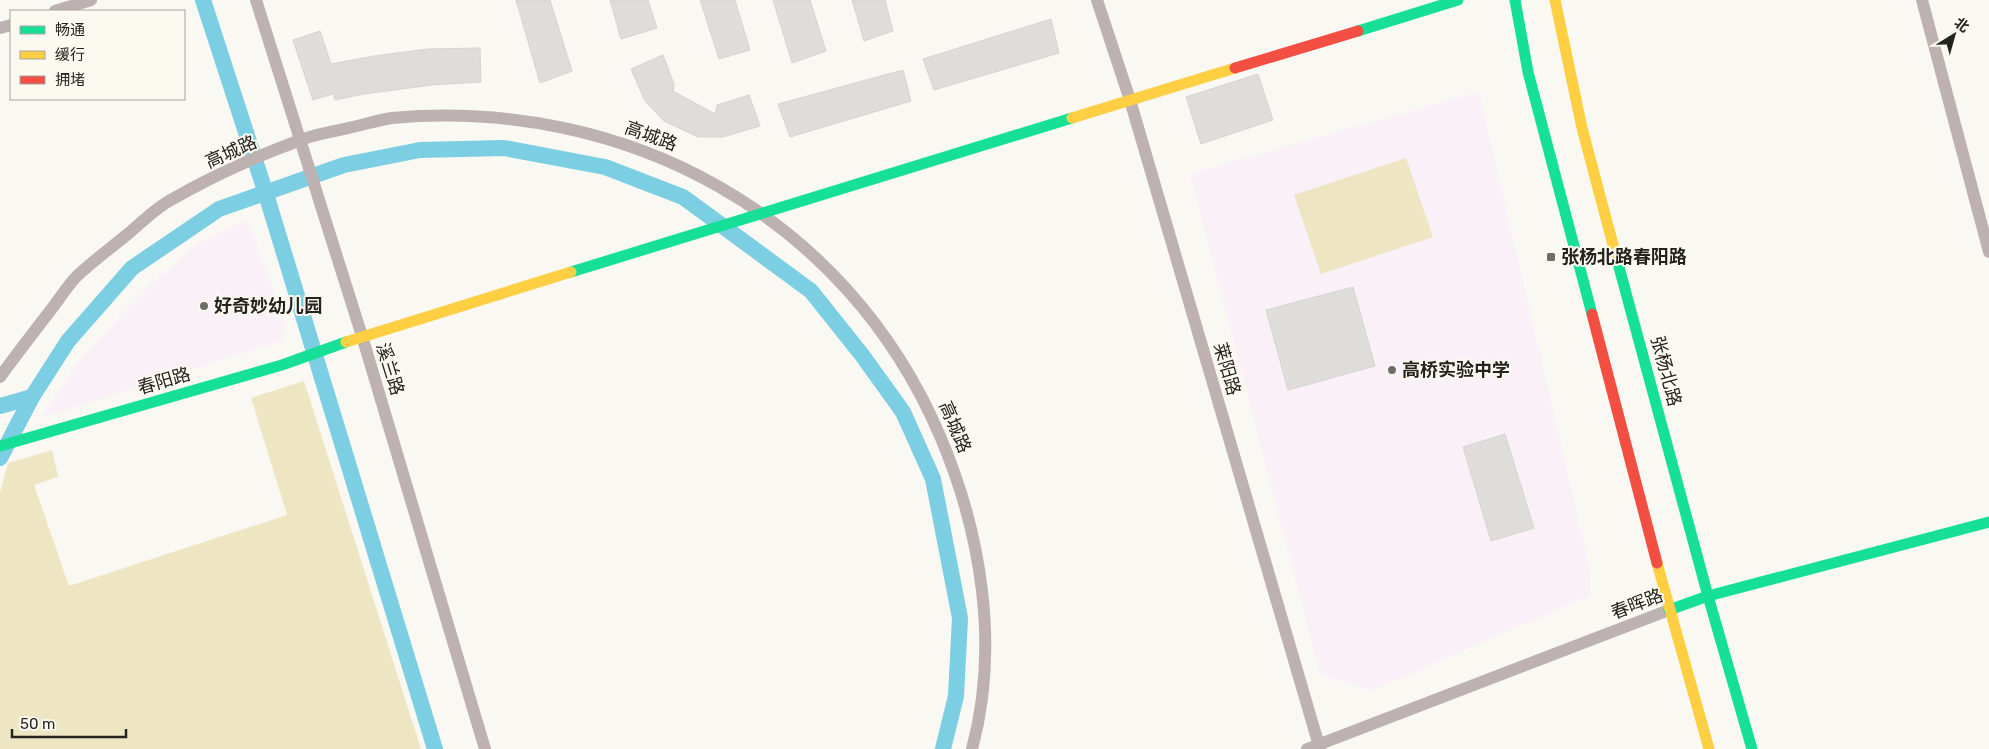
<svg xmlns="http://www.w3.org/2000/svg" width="1989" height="749" viewBox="0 0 1989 749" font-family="Rubik,'Noto Sans SC',sans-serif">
  <rect width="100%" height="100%" fill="#f9f8f3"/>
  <g fill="#f9f0f8">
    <path d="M 1479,92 L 1589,565 L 1591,595 L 1371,691 L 1320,674 L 1190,174 Z"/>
    <path d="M 248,219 L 286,326 L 281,341 L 41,418 L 81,358 L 148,287 L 196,245 Z"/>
  </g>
  <g fill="#eee5c2">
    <path d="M 1406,158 L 1433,237 L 1321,274 L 1294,195 Z"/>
    <path d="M 304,381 L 421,749 L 0,749 L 0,492 L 8,463 L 52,450 L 58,477 L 34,485 L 69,586 L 287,515 L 251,398 Z"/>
  </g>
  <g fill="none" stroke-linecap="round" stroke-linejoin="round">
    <g stroke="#7ccee2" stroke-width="16">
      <path d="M 203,0 L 266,194 L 435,749"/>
      <path d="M 0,406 L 32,397"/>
      <path d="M 0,458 L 32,397 L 68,341 L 132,268 L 219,209 L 344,165 L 420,150 L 504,148 L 605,167 L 683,197 L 811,291 L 862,355 L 903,412 L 933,479 L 960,618 L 956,696 L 943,749"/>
    </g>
  </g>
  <g fill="#dfddda" stroke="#d6d4d0">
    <path d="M 516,0 L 550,0 L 572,71 L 540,83 Z"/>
    <path d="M 610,0 L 648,0 L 657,28 L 621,39 Z"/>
    <path d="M 700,0 L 735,0 L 750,50 L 719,59 Z"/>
    <path d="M 773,0 L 810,0 L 826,51 L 792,63 Z"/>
    <path d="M 852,0 L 885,0 L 893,31 L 864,41 Z"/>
    <path d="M 1051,19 L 1059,53 L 934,90 L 923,59 Z"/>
    <path d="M 320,31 L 331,64 L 374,56 L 428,49 L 480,48 L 481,82 L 432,85 L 364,94 L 335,100 L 333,94 L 313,100 L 293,40 Z"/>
    <path d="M 663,55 L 674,84 L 673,91 L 715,114 L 717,105 L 749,95 L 760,126 L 723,137 L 698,137 L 664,121 L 645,101 L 631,69 Z"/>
    <path d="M 903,70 L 911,101 L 790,137 L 778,104 Z"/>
    <path d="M 1258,74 L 1273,120 L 1201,144 L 1186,97 Z"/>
    <path d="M 1353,287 L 1375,366 L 1288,390 L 1266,310 Z"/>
    <path d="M 1505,434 L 1534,528 L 1491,541 L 1463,447 Z"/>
  </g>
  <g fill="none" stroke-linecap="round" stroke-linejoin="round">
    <g stroke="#beb1b2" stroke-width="12">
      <path d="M 256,0 L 362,336 L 485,749"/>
      <path d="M 1097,0 L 1130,100 L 1320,749"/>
      <path d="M 1922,0 L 1989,252"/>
      <path d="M 55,11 L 91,0"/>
      <path d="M 0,28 L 11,25"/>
      <path d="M 0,377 C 16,355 33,333 50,311 C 59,300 67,286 77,276 C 93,261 112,247 129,233 C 142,222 155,209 169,201 C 207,179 257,156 298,141 C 314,134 332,132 348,128 C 363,125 378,120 392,118 C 627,97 846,216 940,436 C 981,532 1000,646 972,749"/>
      <path d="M 1307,749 L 1669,610"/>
    </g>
    <g stroke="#16e098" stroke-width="11">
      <path d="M 1515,0 L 1528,72 L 1592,314"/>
      <path d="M 1358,31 L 1458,0"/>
      <path d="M 1616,256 L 1708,596 L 1752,749"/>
      <path d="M 571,272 L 1072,118"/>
      <path d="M 0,446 L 282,365 L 346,342"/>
      <path d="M 1669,610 L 1708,596 L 1989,522"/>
    </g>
    <g stroke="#ffcf43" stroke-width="11">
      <path d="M 1555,0 L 1582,128 L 1616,256"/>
      <path d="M 1072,118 L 1235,68"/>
      <path d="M 346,342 L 571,272"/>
      <path d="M 1657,563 L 1709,749"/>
    </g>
    <g stroke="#f24e42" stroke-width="11">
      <path d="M 1235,68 L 1358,31"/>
      <path d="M 1592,314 L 1657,563"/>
    </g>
  </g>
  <g fill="#6e6e69" stroke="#fcfaf0" stroke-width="2">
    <rect x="1546" y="252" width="10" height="10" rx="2.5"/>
    <circle cx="204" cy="306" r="5"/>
    <circle cx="1392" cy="370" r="5"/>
  </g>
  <g text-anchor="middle" stroke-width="4" stroke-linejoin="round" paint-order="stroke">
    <g font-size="18" fill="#23231f" stroke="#fcfaf0">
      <text transform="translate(651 136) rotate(20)" y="6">高城路</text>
      <text transform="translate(231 152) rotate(-24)" y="6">高城路</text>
      <text transform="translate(390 369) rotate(73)" y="6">溪兰路</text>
      <text transform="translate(1227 369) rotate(74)" y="6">莱阳路</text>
      <text transform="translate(1666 371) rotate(75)" y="6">张杨北路</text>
      <text transform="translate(164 381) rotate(-16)" y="6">春阳路</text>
      <text transform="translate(955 427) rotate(67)" y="6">高城路</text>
      <text transform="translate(1637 604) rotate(-21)" y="6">春晖路</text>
    </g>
    <g font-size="18" font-weight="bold" fill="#23231f" stroke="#fcfaf0" text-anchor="start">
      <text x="1561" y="263">张杨北路春阳路</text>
      <text x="214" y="312">好奇妙幼儿园</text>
      <text x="1402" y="376">高桥实验中学</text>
    </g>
  </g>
  <rect x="10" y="10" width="175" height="90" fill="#fcfaf0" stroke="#a5a49c"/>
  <rect x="20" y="26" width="25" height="8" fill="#16e098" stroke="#a5a49c"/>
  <text x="55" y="35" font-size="15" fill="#23231f">畅通</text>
  <rect x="20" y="51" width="25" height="8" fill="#ffcf43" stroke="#a5a49c"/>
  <text x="55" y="60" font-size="15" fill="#23231f">缓行</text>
  <rect x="20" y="76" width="25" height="8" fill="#f24e42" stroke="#a5a49c"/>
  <text x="55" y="85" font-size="15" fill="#23231f">拥堵</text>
  <g transform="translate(1954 35) rotate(37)" stroke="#fcfaf0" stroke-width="4" paint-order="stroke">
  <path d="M0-4L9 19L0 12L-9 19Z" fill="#23231f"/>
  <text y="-8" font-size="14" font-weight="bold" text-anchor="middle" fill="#23231f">北</text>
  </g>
  <path d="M12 729v8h114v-8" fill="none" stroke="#23231f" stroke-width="2.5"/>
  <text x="20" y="729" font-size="15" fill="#23231f" stroke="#fcfaf0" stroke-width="4" paint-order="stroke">50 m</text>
</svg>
